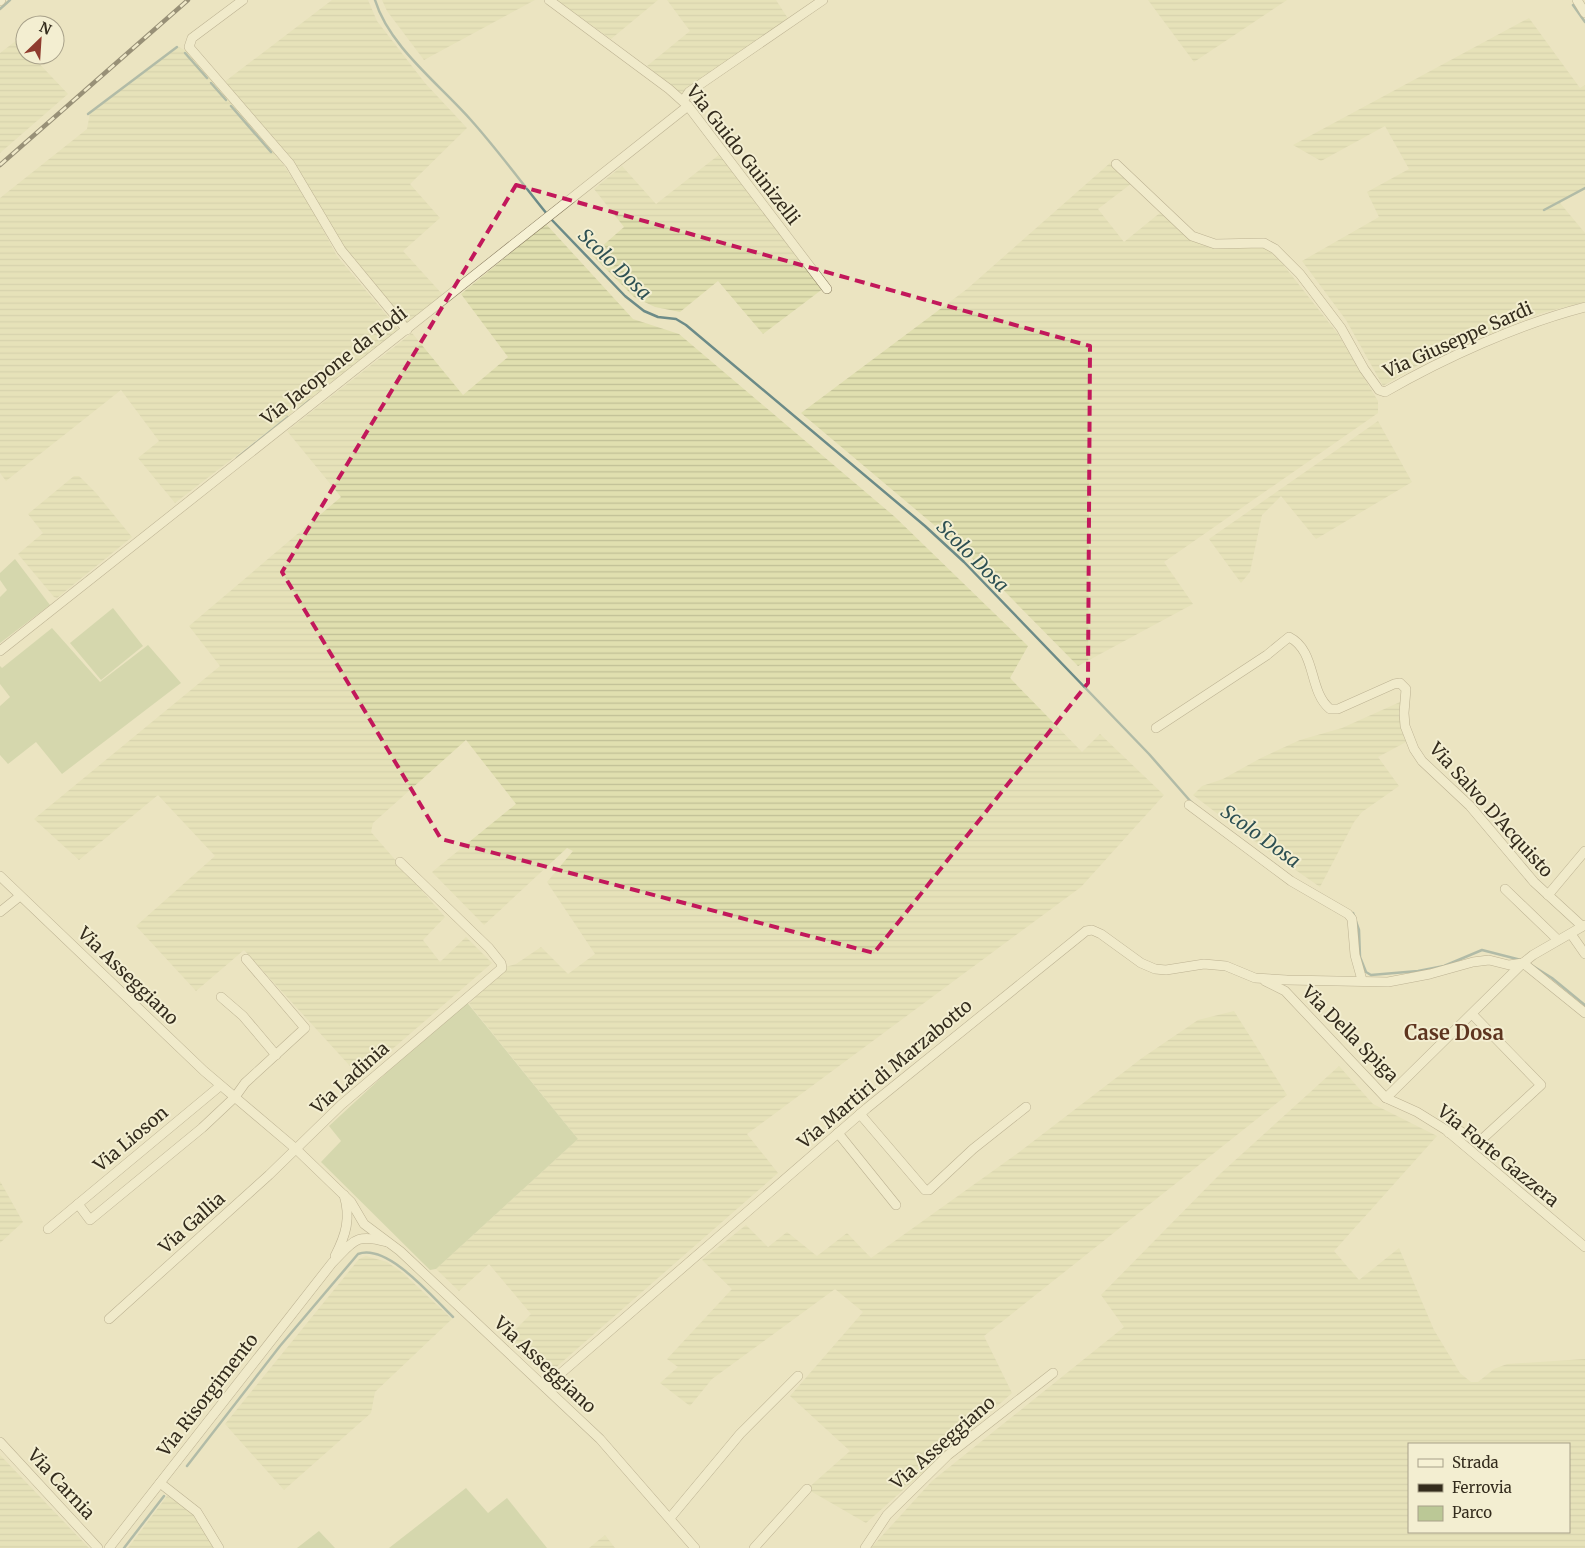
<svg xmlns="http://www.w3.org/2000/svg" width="1585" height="1548" viewBox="0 0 1585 1548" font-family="Merriweather,serif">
  <defs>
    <pattern id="farmland-rules" width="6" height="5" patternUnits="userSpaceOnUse" patternTransform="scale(1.25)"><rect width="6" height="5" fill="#e0dfaf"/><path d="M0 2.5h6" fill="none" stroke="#c1c096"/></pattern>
  </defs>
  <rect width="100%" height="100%" fill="#ebe4c1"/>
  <g fill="url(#farmland-rules)" fill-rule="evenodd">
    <path d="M 332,0 L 368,0 L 377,21 L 425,83 L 467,128 L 410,184 L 440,218 L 403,251 L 443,295 L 407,324 L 340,245 L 317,204 L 223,83 Z"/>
    <path d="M 382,0 L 535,0 L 424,60 L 387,11 Z"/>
    <path d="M 556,0 L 658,0 L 611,39 Z"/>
    <path d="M 667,0 L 776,0 L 789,20 L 683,96 L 647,66 L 690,31 Z"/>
    <path d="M 1148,0 L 1287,0 L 1194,62 Z"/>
    <path d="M 1529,18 L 1580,88 L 1585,85 L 1585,189 L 1560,203 L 1585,233 L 1585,302 L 1538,314 L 1430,358 L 1383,386 L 1346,320 L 1302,261 L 1379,217 L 1367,192 L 1409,169 L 1385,126 L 1321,161 L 1293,145 Z"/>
    <path d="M 17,40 L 25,48 L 25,55 L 31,55 L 68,94 L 0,153 L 0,53 Z"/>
    <path d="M 179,47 L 186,51 L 281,161 L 311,207 L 337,256 L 399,330 L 175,503 L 138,458 L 159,441 L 121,390 L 6,481 L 0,473 L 0,198 L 87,129 L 90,113 Z"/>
    <path d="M 720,154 L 824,288 L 763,334 L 718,281 L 680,312 L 655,307 L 634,297 L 592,255 L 624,227 L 594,189 L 622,166 L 656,204 Z"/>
    <path d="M 1110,163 L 1132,183 L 1098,209 L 1124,242 L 1161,212 L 1192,239 L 1205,245 L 1219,248 L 1267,248 L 1281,262 L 1338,334 L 1378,401 L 1378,413 L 1164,562 L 1193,604 L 1078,666 L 965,551 L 801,413 L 967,289 Z"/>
    <path d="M 546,224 L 633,319 L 679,334 L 895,517 L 1028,646 L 1010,678 L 1082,752 L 1100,734 L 1164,795 L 1081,887 L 747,1134 L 778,1173 L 546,1376 L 506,1339 L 531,1314 L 489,1264 L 459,1291 L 436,1269 L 578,1139 L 469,1004 L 502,968 L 516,964 L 541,947 L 568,974 L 595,954 L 547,882 L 573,851 L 567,848 L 484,925 L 432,872 L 516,804 L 466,740 L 373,823 L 371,832 L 445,917 L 423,940 L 440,962 L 466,937 L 492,963 L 360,1077 L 244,950 L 196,991 L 136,926 L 215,856 L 158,795 L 79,860 L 34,819 L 220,666 L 189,626 L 341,497 L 287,431 L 412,333 L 463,395 L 508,357 L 461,294 Z"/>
    <path d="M 1378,421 L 1412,482 L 1316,539 L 1281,496 L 1262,515 L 1250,572 L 1241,583 L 1209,539 Z"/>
    <path d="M 74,476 L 79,476 L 96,493 L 132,537 L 57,598 L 54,597 L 18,554 L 43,533 L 28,514 Z"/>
    <path d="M 1400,702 L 1401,720 L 1408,741 L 1378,757 L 1399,786 L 1362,812 L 1354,822 L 1320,887 L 1244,834 L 1193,795 L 1202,786 L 1223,779 L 1261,758 L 1300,740 L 1342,728 Z"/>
    <path d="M 1234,1011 L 1287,1095 L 984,1336 L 1012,1393 L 866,1523 L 807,1489 L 850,1451 L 790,1396 L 863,1312 L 835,1289 L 712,1379 L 690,1406 L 660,1383 L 678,1367 L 667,1359 L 732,1289 L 702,1260 L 746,1225 L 768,1247 L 787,1232 L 817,1256 L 847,1233 L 871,1258 L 1018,1153 L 1142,1058 L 1198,1020 Z"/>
    <path d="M 1339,1066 L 1373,1104 L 1437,1136 L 1334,1251 L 1359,1280 L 1399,1248 L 1434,1330 L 1460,1373 L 1471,1382 L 1478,1382 L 1494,1369 L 1507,1364 L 1585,1359 L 1585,1548 L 871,1548 L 932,1481 L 1124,1327 L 1101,1295 L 1221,1173 ZM 1409,1444 L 1569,1444 L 1569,1532 L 1409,1532 Z"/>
    <path d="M 0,1181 L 23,1222 L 0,1243 Z"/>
    <path d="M 366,1256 L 387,1262 L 403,1273 L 452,1319 L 375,1392 L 371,1413 L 284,1490 L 225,1424 L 359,1259 Z"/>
    <path d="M 0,1455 L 89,1548 L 0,1548 Z"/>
    <path d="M 167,1496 L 201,1512 L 223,1548 L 128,1548 Z"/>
    <path d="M 605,1535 L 615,1548 L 589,1548 Z"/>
  </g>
  <g fill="#bbc896">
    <path d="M 15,559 L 50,605 L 0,643 L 0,597 L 7,590 L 0,580 L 0,573 Z"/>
    <path d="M 113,608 L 143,646 L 101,680 L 70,643 Z"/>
    <path d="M 52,628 L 100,682 L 148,645 L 181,683 L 62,774 L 36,742 L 8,764 L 0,755 L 0,706 L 10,697 L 0,684 L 0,666 L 2,668 Z"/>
    <path d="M 465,1000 L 578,1139 L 436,1269 L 430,1270 L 321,1162 L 341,1141 L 329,1126 Z"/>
    <path d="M 466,1488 L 488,1513 L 507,1498 L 547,1548 L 389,1548 Z"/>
    <path d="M 319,1531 L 335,1548 L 297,1548 Z"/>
  </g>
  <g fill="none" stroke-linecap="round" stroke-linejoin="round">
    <g stroke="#6c8b88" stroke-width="2.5">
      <path d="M 375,0 C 389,46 438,83 470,119 C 497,149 521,182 547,214"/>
      <path d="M 1573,5 L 1585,22"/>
      <path d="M 0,9 L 10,0"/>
      <path d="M 185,53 L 207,78"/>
      <path d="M 211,83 L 226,100"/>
      <path d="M 231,106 L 271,152"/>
      <path d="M 88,114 L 177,47"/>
      <path d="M 1544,210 L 1585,188"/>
      <path d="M 550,218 L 625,296 L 644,311 L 658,317 L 676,319 L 686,325 L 925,526 L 964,562 L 1149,754 L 1192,803"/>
      <path d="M 298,410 L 310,400"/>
      <path d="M 237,458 L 288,417"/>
      <path d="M 1353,913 L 1359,930 L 1360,957 L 1366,972 L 1371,975 L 1418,971 L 1444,966 L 1482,950 L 1521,960"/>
      <path d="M 1528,963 L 1552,978 L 1585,1005"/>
      <path d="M 187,1466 L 280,1346 L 358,1254 C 388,1243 433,1298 453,1317"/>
      <path d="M 124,1548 L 164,1496"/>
    </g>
    <defs>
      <g id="minor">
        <path d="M 243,0 L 192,38 L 189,47 L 290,164 L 341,250 L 407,330"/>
        <path d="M 549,0 L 669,89 L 688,106 L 827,289"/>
        <path d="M 1577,0 L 1585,13"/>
        <path d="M 0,1 L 1,0"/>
        <path d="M 683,101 L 689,92 L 823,0"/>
        <path d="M 1116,164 L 1192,236 L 1215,244 L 1264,243 L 1275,249 L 1300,274 L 1341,328 L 1364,369 L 1379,390 L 1385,392 C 1444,358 1519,324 1585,307"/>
        <path d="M 0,651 L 688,106"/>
        <path d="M 1156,728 L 1267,655 L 1289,637 C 1317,651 1308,691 1330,709 L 1338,709 L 1394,684 L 1400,683 L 1406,689 L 1404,713 L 1405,726 L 1414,749 L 1422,761 L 1470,806 L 1534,882 L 1582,926"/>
        <path d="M 1189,805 L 1291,881 L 1348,914 L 1352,919 L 1355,955 L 1362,980"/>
        <path d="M 0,876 L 204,1071 L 296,1149 L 351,1202 L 364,1224 L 400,1251 L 600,1439 L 695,1548"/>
        <path d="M 1505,889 L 1558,940"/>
        <path d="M 1548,895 L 1585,851"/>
        <path d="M 0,912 L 20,896"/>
        <path d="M 1571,934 L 1585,954"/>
        <path d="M 1523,963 L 1585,1013"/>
        <path d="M 1265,981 L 1285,991 L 1386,1098 L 1523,963 L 1533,955 L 1585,925"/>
        <path d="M 221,997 L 243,1016 L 276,1055"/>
        <path d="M 220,1086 L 78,1204 L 90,1220 L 202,1128 L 235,1097 L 245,1083 L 305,1028 L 246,959"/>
        <path d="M 1386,1098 L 1417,1112 L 1446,1130 L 1585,1247"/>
        <path d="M 860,1114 L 925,1190 L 929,1190 L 973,1149 L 1026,1107"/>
        <path d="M 838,1133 L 896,1205"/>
        <path d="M 1449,1133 L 1460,1131 L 1475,1141 L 1480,1141 L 1541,1085 L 1472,1014"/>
        <path d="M 48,1229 L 78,1204"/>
        <path d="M 335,1256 C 346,1235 351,1218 344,1195"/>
        <path d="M 109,1319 L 269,1175 L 341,1105 L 502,968 L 501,963 L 489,948 L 400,862"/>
        <path d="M 545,1387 L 867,1108 L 1086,931 L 1092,930 L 1101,934 L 1141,963 L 1155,969 L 1166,970 L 1204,964 L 1226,966 L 1255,978 L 1287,980 L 1388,982 L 1430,974 L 1473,962 L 1489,960 L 1509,965 L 1523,963"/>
        <path d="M 0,1442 L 98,1548"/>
        <path d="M 160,1483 L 197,1512 L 219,1548"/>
        <path d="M 670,1518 L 740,1434 L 798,1376"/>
        <path d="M 109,1548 L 332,1263 C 354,1241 355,1233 387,1242"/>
        <path d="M 754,1548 L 807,1489"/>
        <path d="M 865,1548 L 887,1515 L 948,1455 L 1053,1373"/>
      </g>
    </defs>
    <use href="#minor" stroke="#83765a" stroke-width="10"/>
    <use href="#minor" stroke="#f6f1d4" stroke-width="9"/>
    <defs>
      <path id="rail" d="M 0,165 L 188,0"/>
    </defs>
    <use href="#rail" stroke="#342c1d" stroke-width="4.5"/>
    <use href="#rail" stroke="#f3eed1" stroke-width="2.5" stroke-dasharray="8" stroke-linecap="butt"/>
  </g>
  <path d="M0 0H1585V1548H0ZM 516,185 L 1090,346 L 1088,683 L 874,953 L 441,839 L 282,572 Z" fill="#ebe4c1" fill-opacity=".55" fill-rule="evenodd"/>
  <path fill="none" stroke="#c2185b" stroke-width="4" stroke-dasharray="10 6" stroke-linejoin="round" d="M 516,185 L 1090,346 L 1088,683 L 874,953 L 441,839 L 282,572 Z"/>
  <g text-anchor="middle" stroke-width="4" stroke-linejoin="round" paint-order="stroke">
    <g font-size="18" fill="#342c1d" stroke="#f3eed1">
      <text transform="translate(743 155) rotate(52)" y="6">Via Guido Guinizelli</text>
      <text transform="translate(1458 340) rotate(-24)" y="6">Via Giuseppe Sardi</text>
      <text transform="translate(334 366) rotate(-38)" y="6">Via Jacopone da Todi</text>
      <text transform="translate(1491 810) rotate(48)" y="6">Via Salvo D'Acquisto</text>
      <text transform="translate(128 976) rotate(44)" y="6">Via Asseggiano</text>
      <text transform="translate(1350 1034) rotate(45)" y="6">Via Della Spiga</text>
      <text transform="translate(885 1074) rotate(-40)" y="6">Via Martiri di Marzabotto</text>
      <text transform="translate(350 1078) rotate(-42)" y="6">Via Ladinia</text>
      <text transform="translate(131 1139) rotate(-40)" y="6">Via Lioson</text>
      <text transform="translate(1498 1156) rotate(39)" y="6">Via Forte Gazzera</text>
      <text transform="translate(192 1223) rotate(-42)" y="6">Via Gallia</text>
      <text transform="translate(545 1365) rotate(43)" y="6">Via Asseggiano</text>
      <text transform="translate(208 1395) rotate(-52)" y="6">Via Risorgimento</text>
      <text transform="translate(943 1443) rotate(-41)" y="6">Via Asseggiano</text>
      <text transform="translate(61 1484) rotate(47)" y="6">Via Carnia</text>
    </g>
    <g font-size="19" font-style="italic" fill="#2d5053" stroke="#f3eed1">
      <text transform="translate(615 264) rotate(44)" y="7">Scolo Dosa</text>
      <text transform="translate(973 556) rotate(45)" y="7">Scolo Dosa</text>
      <text transform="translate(1261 836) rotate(36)" y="7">Scolo Dosa</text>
    </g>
    <g font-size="20" font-weight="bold" fill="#5e351f" stroke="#f3eed1">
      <text x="1454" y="1040">Case Dosa</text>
    </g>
  </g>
  <rect x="1408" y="1443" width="162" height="90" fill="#f3eed1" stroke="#a7a089"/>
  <rect x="1418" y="1459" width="25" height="8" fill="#f6f1d4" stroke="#a7a089"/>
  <text x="1452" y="1468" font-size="15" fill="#342c1d">Strada</text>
  <rect x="1418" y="1484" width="25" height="8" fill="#342c1d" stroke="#a7a089"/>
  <text x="1452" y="1493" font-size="15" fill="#342c1d">Ferrovia</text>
  <rect x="1418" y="1506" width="25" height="15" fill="#bbc896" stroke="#a7a089"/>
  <text x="1452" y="1518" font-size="15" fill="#342c1d">Parco</text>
  <g transform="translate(40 40) rotate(25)"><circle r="24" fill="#f3eed1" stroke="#a7a089"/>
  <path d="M0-4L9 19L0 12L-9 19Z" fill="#8f3b2e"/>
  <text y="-8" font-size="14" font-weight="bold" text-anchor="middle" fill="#342c1d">N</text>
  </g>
</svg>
